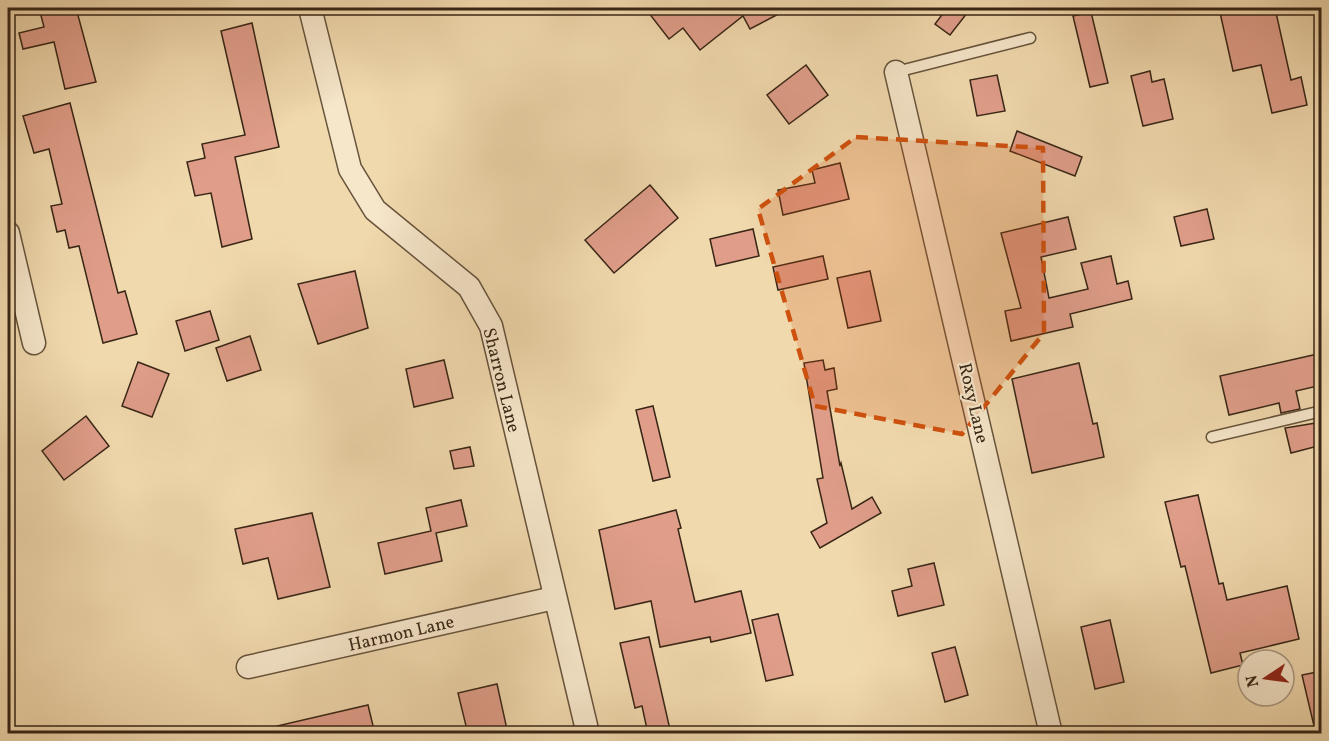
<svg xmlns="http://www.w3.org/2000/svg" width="1329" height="741" viewBox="0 0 1329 741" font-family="Vollkorn,serif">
  <rect width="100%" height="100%" fill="#f1d9ae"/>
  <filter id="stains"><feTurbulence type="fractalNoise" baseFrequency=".00333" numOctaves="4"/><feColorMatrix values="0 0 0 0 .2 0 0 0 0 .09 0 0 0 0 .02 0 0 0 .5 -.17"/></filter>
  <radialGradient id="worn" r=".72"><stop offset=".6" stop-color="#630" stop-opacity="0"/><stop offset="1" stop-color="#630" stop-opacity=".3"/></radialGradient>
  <g fill="#e09e8a" stroke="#382616" stroke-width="1.5">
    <path d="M 39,8 L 76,8 L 96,82 L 65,89 L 54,42 L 23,49 L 19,33 L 44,27 Z"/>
    <path d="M 645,8 L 790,8 L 750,29 L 743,16 L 700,50 L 683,28 L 669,39 Z"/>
    <path d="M 947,8 L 971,8 L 950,35 L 935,24 Z"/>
    <path d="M 1219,8 L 1275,8 L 1291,80 L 1301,77 L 1307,105 L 1272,113 L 1261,65 L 1233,71 Z"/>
    <path d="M 1091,12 L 1108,83 L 1090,87 L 1073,16 Z"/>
    <path d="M 252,23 L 279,147 L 235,157 L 252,239 L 222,247 L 211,193 L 195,196 L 187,162 L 205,158 L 202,144 L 245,135 L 221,31 Z"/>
    <path d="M 806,65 L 828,95 L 789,124 L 767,95 Z"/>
    <path d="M 1150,71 L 1152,82 L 1164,79 L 1173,119 L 1143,126 L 1131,76 Z"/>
    <path d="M 997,75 L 1005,111 L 977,116 L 970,80 Z"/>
    <path d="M 70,103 L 118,293 L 125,291 L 137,334 L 103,343 L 79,246 L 69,248 L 65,230 L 57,232 L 51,206 L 62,204 L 49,149 L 34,153 L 23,116 Z"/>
    <path d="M 1017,131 L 1082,157 L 1075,176 L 1010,151 Z"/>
    <path d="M 840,163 L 849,199 L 783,215 L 778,190 L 815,183 L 812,170 Z"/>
    <path d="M 650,185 L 678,218 L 614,273 L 585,240 Z"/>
    <path d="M 1207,209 L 1214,239 L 1181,246 L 1174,217 Z"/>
    <path d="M 1068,217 L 1076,249 L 1041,257 L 1049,298 L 1088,289 L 1081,263 L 1111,256 L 1117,284 L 1128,281 L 1132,299 L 1070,314 L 1073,327 L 1011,341 L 1005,311 L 1021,308 L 1001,233 Z"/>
    <path d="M 753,229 L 759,256 L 716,266 L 710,239 Z"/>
    <path d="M 823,256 L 828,279 L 778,290 L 773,267 Z"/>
    <path d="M 355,271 L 368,328 L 318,344 L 298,284 Z"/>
    <path d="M 870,271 L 881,321 L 848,328 L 837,278 Z"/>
    <path d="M 210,311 L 219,340 L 185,351 L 176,321 Z"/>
    <path d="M 250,336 L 261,370 L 227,381 L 216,348 Z"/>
    <path d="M 1322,353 L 1322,385 L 1296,391 L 1300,409 L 1281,413 L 1279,403 L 1229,415 L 1220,376 Z"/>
    <path d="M 444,360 L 453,398 L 414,407 L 406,369 Z"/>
    <path d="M 823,360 L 825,370 L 834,368 L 837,389 L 827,391 L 840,466 L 841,463 L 852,509 L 872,497 L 881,513 L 820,548 L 811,532 L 827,523 L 817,479 L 823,478 L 804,363 Z"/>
    <path d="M 138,362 L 169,374 L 152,417 L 122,406 Z"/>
    <path d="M 1079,363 L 1093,424 L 1097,423 L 1104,457 L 1032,473 L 1012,379 Z"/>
    <path d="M 653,406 L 670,477 L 653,481 L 636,410 Z"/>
    <path d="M 86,416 L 109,446 L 64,480 L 42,451 Z"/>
    <path d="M 1322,422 L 1322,445 L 1291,453 L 1285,428 Z"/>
    <path d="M 470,447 L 474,466 L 454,469 L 450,451 Z"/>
    <path d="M 1198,495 L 1219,584 L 1223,583 L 1227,600 L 1287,586 L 1299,639 L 1240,653 L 1243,665 L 1211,673 L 1185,566 L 1181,567 L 1165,502 Z"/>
    <path d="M 461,500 L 467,526 L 436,533 L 442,561 L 385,574 L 378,543 L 431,531 L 426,508 Z"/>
    <path d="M 676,510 L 681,528 L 678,529 L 695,602 L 741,591 L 751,633 L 711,642 L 710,637 L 660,647 L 651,601 L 615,609 L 599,530 Z"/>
    <path d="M 312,513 L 330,587 L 278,599 L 268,558 L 243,564 L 235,529 Z"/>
    <path d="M 934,563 L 944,605 L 898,616 L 892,591 L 912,586 L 908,569 Z"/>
    <path d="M 778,614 L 793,675 L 766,681 L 752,620 Z"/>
    <path d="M 1110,620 L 1124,682 L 1095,689 L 1081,627 Z"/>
    <path d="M 649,637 L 671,734 L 648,734 L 642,706 L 635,708 L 620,643 Z"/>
    <path d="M 955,647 L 968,695 L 945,702 L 932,653 Z"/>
    <path d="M 1322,671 L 1322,725 L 1314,726 L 1302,675 Z"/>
    <path d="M 497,684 L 508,734 L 468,734 L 458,693 Z"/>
    <path d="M 368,705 L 375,734 L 278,734 L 277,726 Z"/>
  </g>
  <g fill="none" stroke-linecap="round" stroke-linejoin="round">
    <defs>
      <g id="lane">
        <path d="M 896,72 L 1030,38"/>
        <path d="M 1212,437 L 1322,411"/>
      </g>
      <g id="street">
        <path d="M 310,8 L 350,169 L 375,210 L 469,287 L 491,326 L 588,734"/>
        <path d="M 896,72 L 1051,734"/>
        <path d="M 8,233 L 34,343"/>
        <path d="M 248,667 L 554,598"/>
      </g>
    </defs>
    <use href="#lane" stroke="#66533c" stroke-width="13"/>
    <use href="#street" stroke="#66533c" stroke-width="25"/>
    <use href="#lane" stroke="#f6e6ca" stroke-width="10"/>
    <use href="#street" stroke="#f6e6ca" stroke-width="22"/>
  </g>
  <path fill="#ce510e" fill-opacity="0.2" stroke="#ce510e" stroke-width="4.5" stroke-dasharray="12 8" stroke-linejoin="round" d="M 856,137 L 1043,148 L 1044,333 L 962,434 L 815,406 L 758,209 Z"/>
  <g text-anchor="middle" stroke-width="4.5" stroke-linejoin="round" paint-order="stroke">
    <g font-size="18" fill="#382616" stroke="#f6e6ca">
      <text transform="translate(502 380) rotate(76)" y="6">Sharron Lane</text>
      <text transform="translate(974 403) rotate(77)" y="6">Roxy Lane</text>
      <text transform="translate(401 633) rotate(-13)" y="6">Harmon Lane</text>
    </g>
  </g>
  <rect width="1329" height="741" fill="none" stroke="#f1d9ae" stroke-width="30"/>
  <rect x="9" y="9" width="1311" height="723" fill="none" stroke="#382616" stroke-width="3"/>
  <rect x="15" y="15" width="1299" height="711" fill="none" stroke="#382616" stroke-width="1.5"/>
  <g transform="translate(1266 678) rotate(257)"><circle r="28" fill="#f6e6ca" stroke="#aa9982" stroke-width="1.5"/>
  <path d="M0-4.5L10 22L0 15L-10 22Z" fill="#8f2418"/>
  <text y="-9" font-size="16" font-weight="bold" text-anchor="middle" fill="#382616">N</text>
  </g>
  <rect width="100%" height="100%" filter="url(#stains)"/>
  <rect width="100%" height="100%" fill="url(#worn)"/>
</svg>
